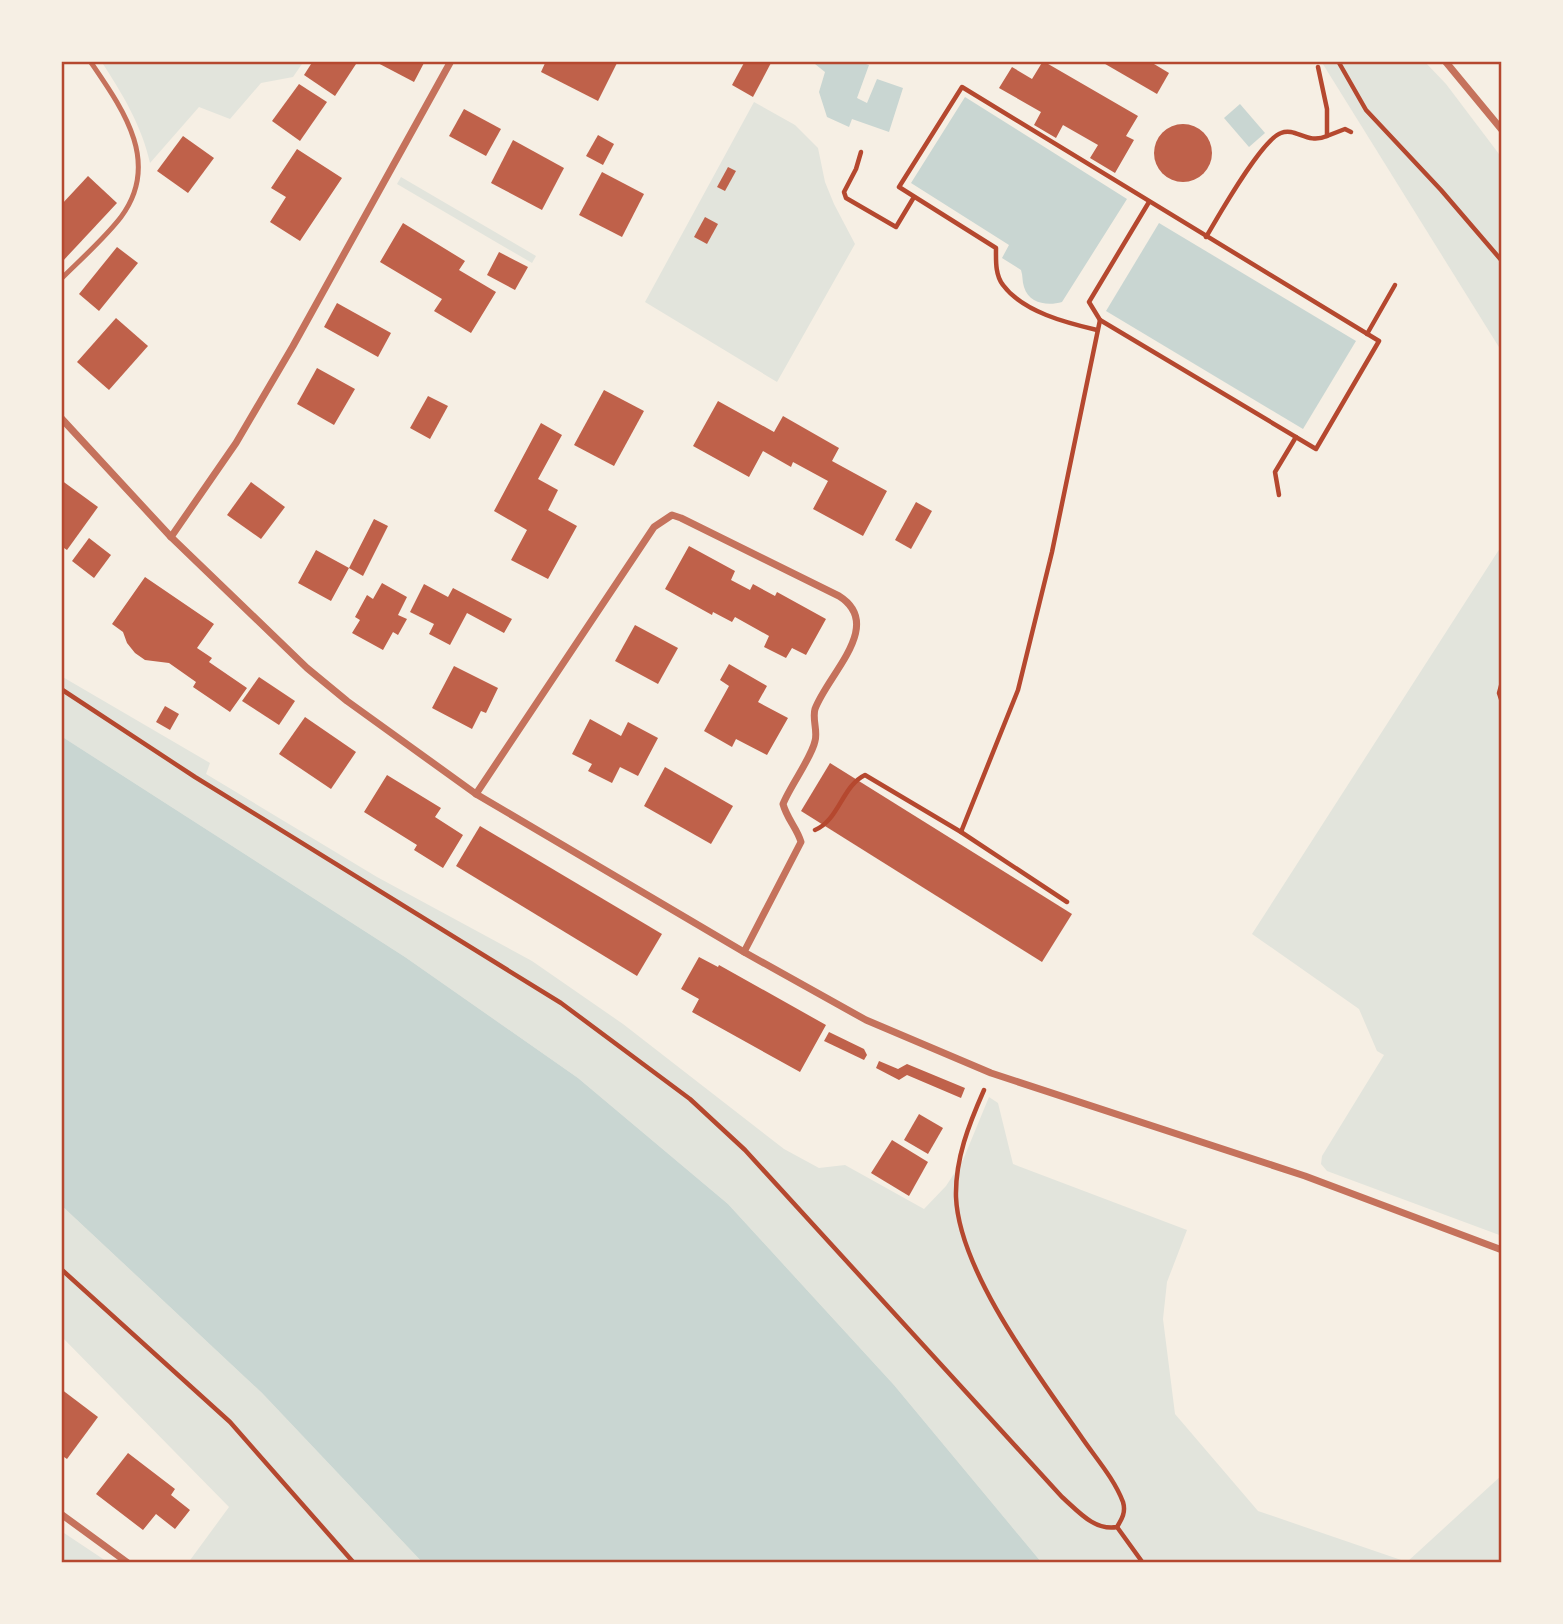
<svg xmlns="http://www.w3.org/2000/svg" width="1563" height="1624" viewBox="0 0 1563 1624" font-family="Mulish,sans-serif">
  <rect width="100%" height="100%" fill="#f6efe4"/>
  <g fill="#e2e4dc">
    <path d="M 101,61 L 304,61 L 293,77 L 261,83 L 230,119 L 199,107 L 150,163 C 142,126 122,93 101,61 Z"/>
    <path d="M 1321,61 L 1424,61 L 1446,84 L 1502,158 L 1502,352 Z"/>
    <path d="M 754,102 L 795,125 L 818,148 L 825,182 L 834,204 L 855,244 L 777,382 L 645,302 Z"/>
    <path d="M 401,177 L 536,256 L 532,263 L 397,184 Z"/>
    <path d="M 1502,545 L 1502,1236 L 1327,1171 L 1321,1164 L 1322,1156 L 1384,1055 L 1377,1051 L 1359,1009 L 1252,934 Z"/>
    <path d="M 61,676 L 210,763 L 206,774 L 377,877 L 532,961 L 623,1024 L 784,1149 L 819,1168 L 845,1165 L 924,1209 L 946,1186 L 963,1160 L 989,1097 L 998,1103 L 1013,1164 L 1187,1230 L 1167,1282 L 1163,1319 L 1175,1414 L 1258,1511 L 1407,1562 L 1502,1475 L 1502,1563 L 1042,1563 L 894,1385 L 728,1204 L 578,1078 L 405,957 L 61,736 Z"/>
    <path d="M 61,1205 L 262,1393 L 423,1563 L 188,1563 L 229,1507 L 61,1336 Z"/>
    <path d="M 61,1531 L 109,1563 L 68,1563 L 61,1559 Z"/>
  </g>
  <g fill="#c9d6d2">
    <path d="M 817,61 L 857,61 L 869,65 L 857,98 L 867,103 L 877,79 L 903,88 L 889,132 L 852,119 L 849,127 L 827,117 L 819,92 L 825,72 L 815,64 Z"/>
    <path d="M 965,97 L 1127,199 L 1062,302 C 1048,306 1029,304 1024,287 C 1022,281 1023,276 1021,270 L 1002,258 L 1009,245 L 911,183 Z"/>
    <path d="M 1240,104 L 1265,133 L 1249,147 L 1224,118 Z"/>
    <path d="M 1159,223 L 1356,341 L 1303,429 L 1106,311 Z"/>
    <path d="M 61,736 L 405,957 L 578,1078 L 728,1204 L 894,1385 L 1042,1563 L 423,1563 L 262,1393 L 61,1205 Z"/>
  </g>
  <g fill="#bf614a">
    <path d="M 313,61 L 358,61 L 335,96 L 304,75 Z"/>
    <path d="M 374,61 L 425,61 L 414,82 Z"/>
    <path d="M 546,61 L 618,61 L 598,101 L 541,72 Z"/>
    <path d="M 745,61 L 772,61 L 753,97 L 732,85 Z"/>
    <path d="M 1043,61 L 1138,116 L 1126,136 L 1134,140 L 1115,173 L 1090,158 L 1098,145 L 1063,125 L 1056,138 L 1034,125 L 1041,112 L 999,88 L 1012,67 L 1032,79 Z"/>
    <path d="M 1100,61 L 1149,61 L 1169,73 L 1157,94 Z"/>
    <path d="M 299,84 L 327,102 L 300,141 L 272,121 Z"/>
    <path d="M 464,109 L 501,129 L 486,156 L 449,136 Z"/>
    <circle cx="1183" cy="153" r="29"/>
    <path d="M 598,135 L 614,144 L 603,165 L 586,156 Z"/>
    <path d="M 183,136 L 214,158 L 188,193 L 157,171 Z"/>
    <path d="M 513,140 L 564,168 L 542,210 L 491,183 Z"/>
    <path d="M 297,149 L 342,178 L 300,241 L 270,222 L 286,197 L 271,188 Z"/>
    <path d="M 728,167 L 736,171 L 725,191 L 717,187 Z"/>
    <path d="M 602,172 L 644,194 L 622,237 L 579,215 Z"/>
    <path d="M 88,176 L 117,203 L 61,263 L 61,205 Z"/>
    <path d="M 705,217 L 718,224 L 707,244 L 694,237 Z"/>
    <path d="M 403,223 L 465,261 L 459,270 L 496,292 L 471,333 L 434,311 L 442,299 L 380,262 Z"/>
    <path d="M 117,247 L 138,263 L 99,311 L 79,294 Z"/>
    <path d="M 499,252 L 528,267 L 515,290 L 487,275 Z"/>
    <path d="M 337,303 L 391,333 L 378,357 L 324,327 Z"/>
    <path d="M 116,318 L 148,346 L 109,390 L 77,362 Z"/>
    <path d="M 317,368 L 355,389 L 334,425 L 297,404 Z"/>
    <path d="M 604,390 L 644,411 L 614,466 L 574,445 Z"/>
    <path d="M 428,396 L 448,406 L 430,439 L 410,428 Z"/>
    <path d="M 718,401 L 774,432 L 783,416 L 839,448 L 832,461 L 887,491 L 863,536 L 813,509 L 828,481 L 793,462 L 791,467 L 763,451 L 749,477 L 693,446 Z"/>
    <path d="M 541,423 L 562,435 L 538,479 L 558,490 L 548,510 L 577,526 L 548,579 L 511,560 L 527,530 L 494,511 Z"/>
    <path d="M 61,480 L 98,507 L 67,550 L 61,546 Z"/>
    <path d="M 251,482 L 285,507 L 261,539 L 227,515 Z"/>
    <path d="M 916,502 L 932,511 L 911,549 L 895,540 Z"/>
    <path d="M 374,519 L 388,526 L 363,576 L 349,568 L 331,601 L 298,583 L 316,550 L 349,568 Z"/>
    <path d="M 89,538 L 111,555 L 94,578 L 72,561 Z"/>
    <path d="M 689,546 L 735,571 L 731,580 L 750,590 L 753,584 L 775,596 L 777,592 L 826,619 L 806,655 L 792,648 L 786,658 L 764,647 L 769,636 L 735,617 L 732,622 L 713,612 L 712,615 L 665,589 Z"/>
    <path d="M 145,577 L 214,624 L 197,648 L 212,658 L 209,662 L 247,688 L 230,712 L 193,687 L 196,682 L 169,663 L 145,660 L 135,653 L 127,643 L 123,632 L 112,624 Z"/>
    <path d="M 382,583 L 407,597 L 398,615 L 407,619 L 398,635 L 393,632 L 383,650 L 352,633 L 360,620 L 355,617 L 367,595 L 373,599 Z"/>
    <path d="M 424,584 L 448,597 L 453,588 L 512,619 L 504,633 L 467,613 L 450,645 L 429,634 L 434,624 L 410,612 Z"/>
    <path d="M 635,625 L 678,648 L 658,684 L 615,661 Z"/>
    <path d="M 729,664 L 767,686 L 758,702 L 788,718 L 767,755 L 736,739 L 732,747 L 704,731 L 729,686 L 720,680 Z"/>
    <path d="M 454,666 L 498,688 L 486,713 L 481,711 L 472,729 L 432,708 Z"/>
    <path d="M 259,677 L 295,701 L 279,725 L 242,701 Z"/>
    <path d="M 165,706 L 179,714 L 170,730 L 156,722 Z"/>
    <path d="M 305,717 L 356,752 L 331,789 L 279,754 Z"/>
    <path d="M 590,719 L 621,736 L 628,722 L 658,738 L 638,776 L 620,767 L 612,783 L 588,771 L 592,764 L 572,754 Z"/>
    <path d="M 830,763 L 1072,914 L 1042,962 L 801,811 Z"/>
    <path d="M 665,767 L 733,806 L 711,844 L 644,806 Z"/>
    <path d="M 387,775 L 441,808 L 435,817 L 463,835 L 443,868 L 414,850 L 417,845 L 364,812 Z"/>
    <path d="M 480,826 L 662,934 L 637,976 L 456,866 Z"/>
    <path d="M 699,957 L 718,967 L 719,965 L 826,1025 L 800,1072 L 692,1012 L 699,999 L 681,989 Z"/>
    <path d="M 829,1032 L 864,1049 L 867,1055 L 864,1060 L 824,1041 Z"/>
    <path d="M 879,1061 L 898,1069 L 907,1064 L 965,1088 L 961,1098 L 907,1075 L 899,1080 L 876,1068 Z"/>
    <path d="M 919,1114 L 943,1128 L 928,1154 L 904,1140 Z"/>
    <path d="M 892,1140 L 928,1162 L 909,1196 L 871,1173 Z"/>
    <path d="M 61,1389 L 98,1417 L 67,1459 L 61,1455 Z"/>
    <path d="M 128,1453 L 175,1489 L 171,1495 L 190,1510 L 175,1529 L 156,1514 L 143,1530 L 96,1494 Z"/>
  </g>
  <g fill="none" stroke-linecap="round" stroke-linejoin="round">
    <g stroke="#b5482f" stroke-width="4.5">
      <path d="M 1338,61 L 1366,110 L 1441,190 L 1502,261"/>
      <path d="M 1327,136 L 1345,129 L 1351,132"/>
      <path d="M 861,152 L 856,169 L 844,192 L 846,198 L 896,227 L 914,197"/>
      <path d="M 1206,237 C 1218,217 1261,140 1281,133 C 1296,127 1307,145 1327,136 L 1327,109 L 1318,67"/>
      <path d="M 1097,330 C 1067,323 1023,312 1003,285 C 995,275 996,260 996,248 L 899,187 L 962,87 L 1379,341 L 1316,449 L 1100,320"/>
      <path d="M 1367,334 L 1395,285"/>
      <path d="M 1279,495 L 1275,472 L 1296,437"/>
      <path d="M 1502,682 L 1499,693 L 1502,702"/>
      <path d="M 61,689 L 195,777 L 561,1003 L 690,1099 L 745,1150 L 1062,1497 C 1078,1511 1094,1531 1117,1527 C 1122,1519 1126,1512 1123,1502 C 1114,1478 1094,1456 1080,1435 C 1038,1375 959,1271 956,1197 C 955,1159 969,1124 984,1090"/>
      <path d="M 815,830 C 839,820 842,786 865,775 L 961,832 L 1067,902"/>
      <path d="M 961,832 L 1018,690 L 1052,552 L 1100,320 L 1089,302 L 1149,202"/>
      <path d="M 61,1269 L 230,1422 L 354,1563"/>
      <path d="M 1117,1527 L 1143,1563"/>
    </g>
    <path stroke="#c5725c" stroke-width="5" d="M 61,279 C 81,259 104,239 121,217 C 162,162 122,108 90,61"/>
    <g stroke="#c5725c" stroke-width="7">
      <path d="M 1445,61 L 1502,130"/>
      <path d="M 61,418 L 171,537 L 307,668 L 347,701 L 476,794 L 744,952 L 866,1020 L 991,1073 L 1305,1176 L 1502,1250"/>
      <path d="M 171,537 L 236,443 L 293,346 L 451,61"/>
      <path d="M 476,794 L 654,527 L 672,515 L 681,518 L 839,596 C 885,625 828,674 815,709 C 812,719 818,731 815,741 C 812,757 790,786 783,804 C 787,819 797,828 801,842 L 744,952"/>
      <path d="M 61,1514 L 128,1563"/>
    </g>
  </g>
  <rect width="1563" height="1624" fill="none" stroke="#f6efe4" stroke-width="126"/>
  <rect x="63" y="63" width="1437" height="1498" fill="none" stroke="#b5482f" stroke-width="2.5"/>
</svg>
